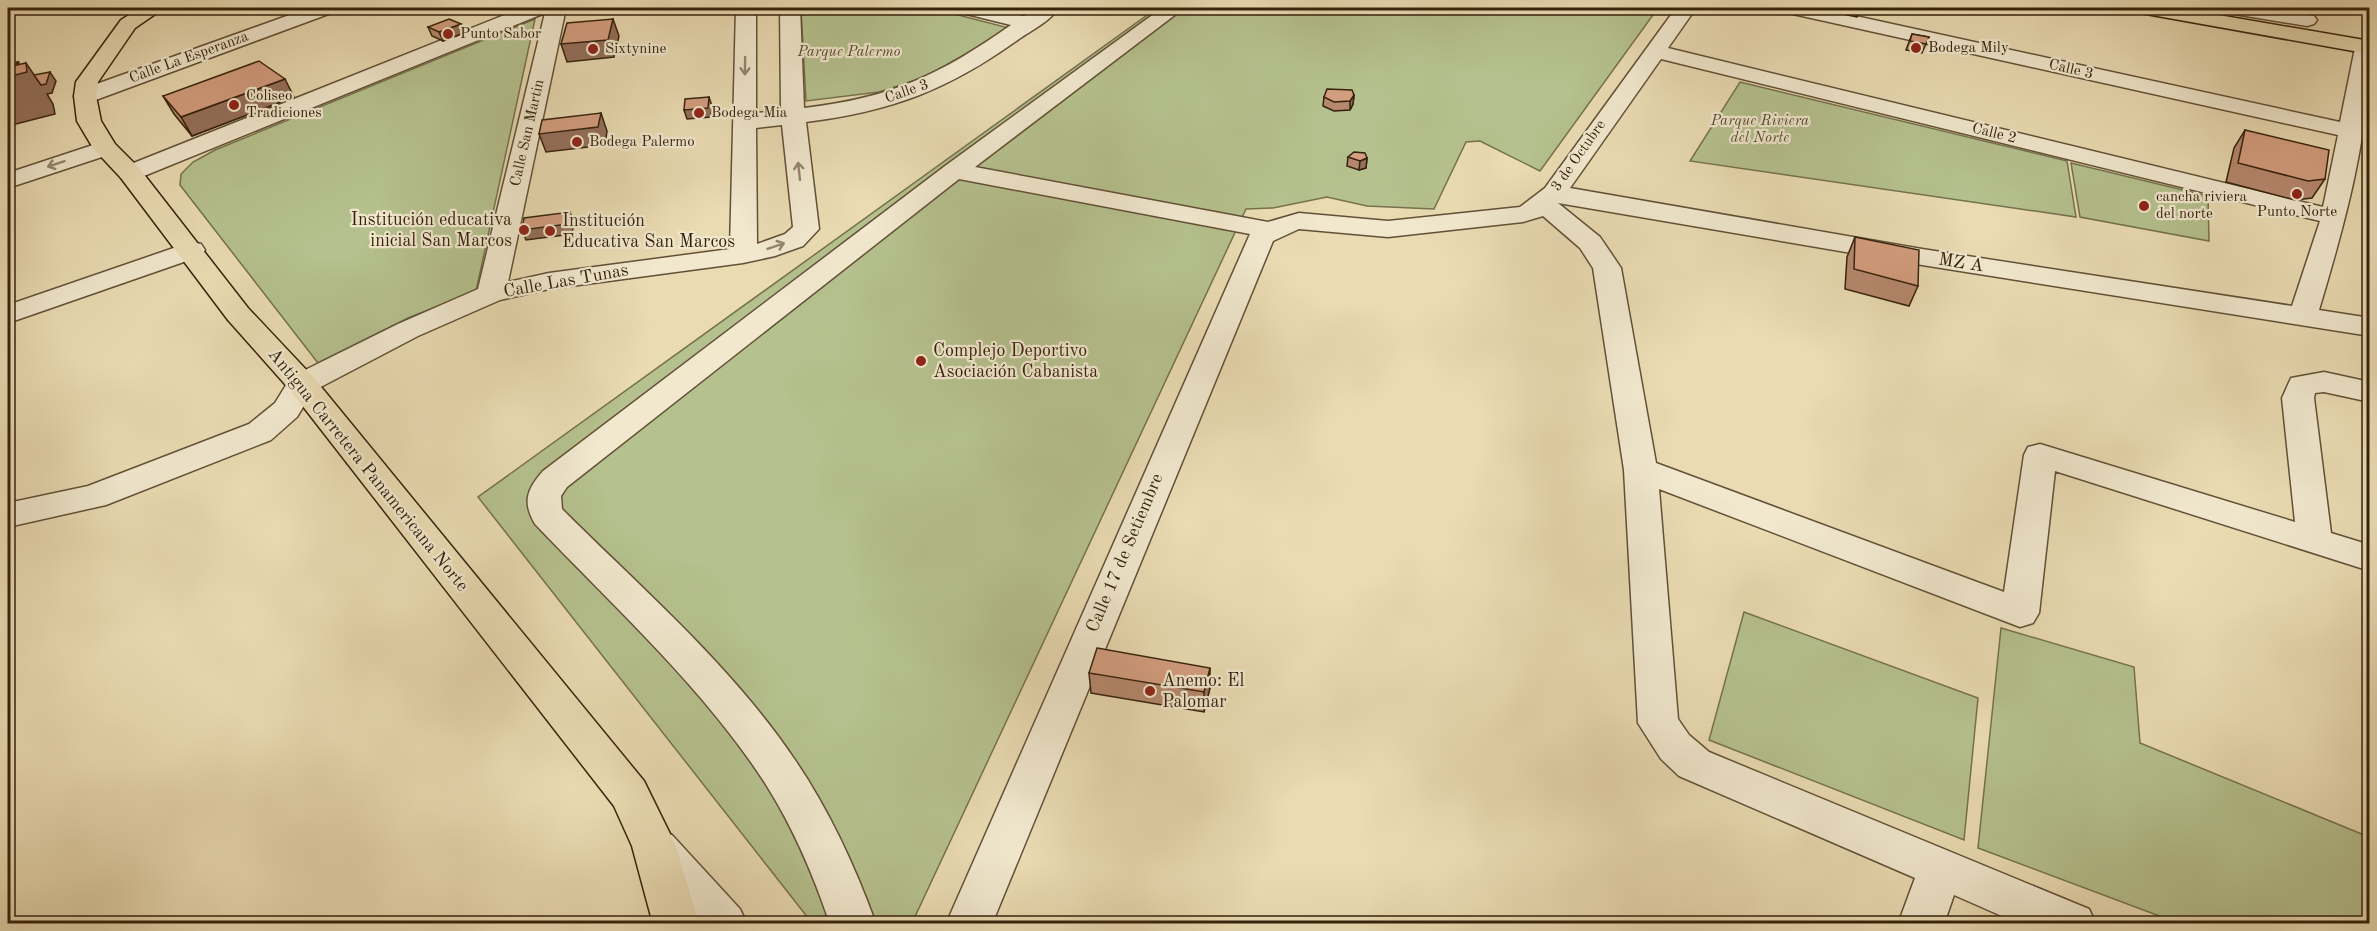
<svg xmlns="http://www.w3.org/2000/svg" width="2377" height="931" viewBox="0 0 2377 931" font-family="'Old Standard TT',serif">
  <rect width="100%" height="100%" fill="#eadbb3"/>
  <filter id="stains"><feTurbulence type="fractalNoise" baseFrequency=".00333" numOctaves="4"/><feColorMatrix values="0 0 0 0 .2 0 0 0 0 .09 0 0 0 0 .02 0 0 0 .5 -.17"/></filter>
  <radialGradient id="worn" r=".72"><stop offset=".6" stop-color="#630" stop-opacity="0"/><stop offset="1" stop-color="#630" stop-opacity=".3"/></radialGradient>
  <g fill="#b5c18e" stroke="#75724d" stroke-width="1.5">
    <polygon points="801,8 931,8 1009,28 938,73 879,92 806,101"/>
    <polygon points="1157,8 1658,8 1540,171 1480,141 1466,142 1434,209 1367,206 1327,197 1273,208 1246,209 912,923 812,923 478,497"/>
    <polygon points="535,19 476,291 408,318 318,363 180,185 181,174 193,162 215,150"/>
    <polygon points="1740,82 2067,161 2076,217 1690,161"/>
    <polygon points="2071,163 2208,196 2209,241 2080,217"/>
    <polygon points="1744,612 1978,698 1964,840 1709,740"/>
    <polygon points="2001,628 2134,667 2140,743 2369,837 2369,923 2178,923 1978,848"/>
  </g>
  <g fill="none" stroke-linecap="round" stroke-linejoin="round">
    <defs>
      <g id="minor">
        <polygon points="309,8 337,8 334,12 93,101 77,101 74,96 77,91"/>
        <path d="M522,8H566L508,282L549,273L730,249L736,8H756V113L781,111L780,8H800L804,108C891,98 940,75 1011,25L958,12L955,8H988L1024,16L1036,8H1059C1050,21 1032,30 1019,39C948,90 892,111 806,122L819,229L803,246L775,256L743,263L549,289L500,300L418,336L313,391L297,417L271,440L106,505L8,527V503L88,486L249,424L275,403L291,377L398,324L478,289L545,13L139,178L130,180L121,178L118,173L121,168ZM782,125L793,227L785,234L757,244L756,128Z"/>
        <path d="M1162,8H1184L975,167L1268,222L1299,213L1388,221L1520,207L1545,188L1676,8H1696L1668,48L2323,207L2338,135L1793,14L1786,12L1783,8H1819L2340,122L2355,48L2358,43L2370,42C2370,134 2345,223 2319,310L2370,318V336L1922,265L1558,203L1600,237L1621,268L1656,463L2004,592L2024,455L2028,447L2040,444L2295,522L2282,398L2291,378L2324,372L2370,382V402L2324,392L2315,393L2314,398L2331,533L2370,545V571L2055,471L2039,613L2033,623L2020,627L1659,489L1678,719L1689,735L1709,752L2089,909L2096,924H2020L1954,895L1944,924H1898L1915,878L1679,776L1661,759L1638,723L1624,470L1593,268L1580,248L1543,216L1523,222L1388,237L1299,229L1273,241L992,924H946L1250,234L959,179L567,487L561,496L562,509C642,589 731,665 795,760C829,810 855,866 876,924H830C813,874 793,827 765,783C702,686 614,607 535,524C522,502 527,489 543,471L945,166ZM1661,59L2320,221L2292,306L1922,249L1570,188Z"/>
        <polygon points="2187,8 2207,8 2203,21 2189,21 2186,17"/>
        <polygon points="2224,8 2268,8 2314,16 2317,20 2314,24 2307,26 2234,14 2227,12"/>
        <polygon points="105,141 114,143 117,148 114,153 8,188 8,173"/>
        <polygon points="191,242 201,244 205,250 201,256 8,323 8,305"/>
        <polygon points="657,829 672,835 740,909 747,924 694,924 642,863 635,849 642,835"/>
      </g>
      <g id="major">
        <polygon points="140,8 164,8 135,28 98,82 96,96 101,121 115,144 139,168 248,308 313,377 644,781 676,846 699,924 653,924 632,846 614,806 291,391 228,320 121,178 93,148 77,121 74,96 76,82 121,20"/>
        <polygon points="2136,8 2178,8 2370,41 2370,54 2146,14 2139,12"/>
      </g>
    </defs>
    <use href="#minor" stroke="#625036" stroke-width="3"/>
    <use href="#major" stroke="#35220c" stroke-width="3"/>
    <use href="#minor" fill="#f1e8ce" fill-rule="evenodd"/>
    <use href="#major" fill="#eadbb3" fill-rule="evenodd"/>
  </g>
  <g fill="#b6886e" stroke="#35220c" stroke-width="1.5">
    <polygon points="1812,8 1863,8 1857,17"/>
    <polygon points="428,27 464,33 443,41 432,36"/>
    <polygon points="1912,34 1929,37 1922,53 1906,50"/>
    <polygon points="1354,95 1353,104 1350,110 1334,111 1323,106 1324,97"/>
    <polygon points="163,96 294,97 192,136 174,114"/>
    <polygon points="2245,130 2325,179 2312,198 2295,200 2226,182 2234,148"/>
    <polygon points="1348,157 1367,158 1366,168 1359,170 1347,166"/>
    <polygon points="2370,231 2370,247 2363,245 2367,235"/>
    <polygon points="1855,237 1918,286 1909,306 1845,289 1847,257"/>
    <polygon points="1089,673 1210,688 1204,712 1091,693"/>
  </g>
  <g fill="#946f5a" stroke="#35220c" stroke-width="1.5">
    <polygon points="1860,8 1863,8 1857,17"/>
    <polygon points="613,19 619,36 614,57 567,62 561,44"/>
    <polygon points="461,24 464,33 443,41 439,32"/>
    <polygon points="18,62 24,71 26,63 41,85 50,72 56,81 52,93 47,94 53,104 55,114 8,126 8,72"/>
    <polygon points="285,79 294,97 192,136 181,117"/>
    <polygon points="1354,95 1353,104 1350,110 1350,101"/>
    <polygon points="709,97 712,106 711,117 687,119 684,110"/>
    <polygon points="601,113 607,131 605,145 546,152 539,134"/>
    <polygon points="1367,158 1366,168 1359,170 1360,161"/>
    <polygon points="570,212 574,222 572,234 526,240 522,230"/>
    <polygon points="1210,668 1210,688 1204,712 1204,692"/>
  </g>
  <g fill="#d49e80" stroke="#35220c" stroke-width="1.5">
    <polygon points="449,19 461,24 439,32 428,27"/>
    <polygon points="613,19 608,40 561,44 567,23"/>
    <polygon points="1912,34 1929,37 1926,44 1910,41"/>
    <polygon points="259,61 285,79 181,117 163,96"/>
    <polygon points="18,62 15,65 8,67 8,63"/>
    <polygon points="26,63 27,72 8,77 8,67"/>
    <polygon points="50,72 46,84 41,85 34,75"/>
    <polygon points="1327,89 1352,90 1354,95 1350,101 1334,102 1324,97"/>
    <polygon points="709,97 708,108 684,110 685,99"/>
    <polygon points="601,113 598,127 539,134 542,120"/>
    <polygon points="2245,130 2329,150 2325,179 2308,181 2238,163"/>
    <polygon points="1354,152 1365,153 1367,158 1360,161 1348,157"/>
    <polygon points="570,212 568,224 522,230 524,218"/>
    <polygon points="1855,237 1919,250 1918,286 1854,269"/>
    <polygon points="1097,648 1210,668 1204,692 1089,673"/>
  </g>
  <defs><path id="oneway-shaft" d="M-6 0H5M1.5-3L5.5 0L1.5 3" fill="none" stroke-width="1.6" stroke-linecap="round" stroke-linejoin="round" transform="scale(1.5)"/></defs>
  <g stroke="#93856d">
    <use href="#oneway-shaft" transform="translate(745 66) rotate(91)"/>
    <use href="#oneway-shaft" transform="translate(56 164) rotate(162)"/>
    <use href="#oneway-shaft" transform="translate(799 171) rotate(-96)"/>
    <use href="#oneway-shaft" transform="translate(776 246) rotate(-19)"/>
  </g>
  <g fill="#8f2418" stroke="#f1e8ce" stroke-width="2">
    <circle cx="448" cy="34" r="6"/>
    <circle cx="1916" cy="48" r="6"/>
    <circle cx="593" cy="49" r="6"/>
    <circle cx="234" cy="105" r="6"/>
    <circle cx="699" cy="113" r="6"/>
    <circle cx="577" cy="142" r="6"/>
    <circle cx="2297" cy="194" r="6"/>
    <circle cx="2144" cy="206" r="6"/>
    <circle cx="524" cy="230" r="6"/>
    <circle cx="550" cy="231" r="6"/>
    <circle cx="921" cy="361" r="6"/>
    <circle cx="1150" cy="691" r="6"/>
  </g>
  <g text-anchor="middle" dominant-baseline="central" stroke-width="4.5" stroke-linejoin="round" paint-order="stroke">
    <g font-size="15" fill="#35220c" stroke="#f1e8ce" text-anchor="start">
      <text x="460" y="34">Punto Sabor</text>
      <text x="1928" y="48">Bodega Mily</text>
      <text x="605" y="49">Sixtynine</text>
      <text x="246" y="96">Coliseo<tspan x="246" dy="17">Tradiciones</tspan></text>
      <text x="711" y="113">Bodega Mia</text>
      <text x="589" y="142">Bodega Palermo</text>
      <text x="2156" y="197">cancha riviera<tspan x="2156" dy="17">del norte</tspan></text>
      <text x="2297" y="212" text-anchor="middle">Punto Norte</text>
    </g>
    <g font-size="15" font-style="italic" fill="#554a2c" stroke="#f1e8ce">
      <text x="849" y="52">Parque Palermo</text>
      <text x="1760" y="121">Parque Riviera<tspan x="1760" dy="17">del Norte</tspan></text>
    </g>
    <g font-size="15" fill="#35220c" stroke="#f1e8ce">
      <text transform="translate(189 58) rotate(-20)">Calle La Esperanza</text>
      <text transform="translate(2071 70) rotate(13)">Calle 3</text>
      <text transform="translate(907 92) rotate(-19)">Calle 3</text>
      <text transform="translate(528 133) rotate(-77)">Calle San Martin</text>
      <text transform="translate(1994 134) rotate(14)">Calle 2</text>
      <text transform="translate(1579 156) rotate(-55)">3 de Octubre</text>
    </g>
    <g font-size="18" fill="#35220c" stroke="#f1e8ce" text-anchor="start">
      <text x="512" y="220" text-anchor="end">Institución educativa<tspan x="512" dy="21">inicial San Marcos</tspan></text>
      <text x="562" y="221">Institución<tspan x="562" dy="21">Educativa San Marcos</tspan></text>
      <text x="933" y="351">Complejo Deportivo<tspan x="933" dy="21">Asociación Cabanista</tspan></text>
      <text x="1162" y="681">Anemo: El<tspan x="1162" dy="21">Palomar</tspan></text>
    </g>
    <g font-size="18" fill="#35220c" stroke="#f1e8ce">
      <text transform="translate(1961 263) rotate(9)">MZ A</text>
      <text transform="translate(566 281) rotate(-10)">Calle Las Tunas</text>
      <text transform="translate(368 470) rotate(51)">Antigua Carretera Panamericana Norte</text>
      <text transform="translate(1125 553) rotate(-67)">Calle 17 de Setiembre</text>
    </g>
  </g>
  <rect width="2377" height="931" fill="none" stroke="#eadbb3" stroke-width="30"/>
  <rect x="9" y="9" width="2359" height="913" fill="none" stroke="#35220c" stroke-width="3"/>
  <rect x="15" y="15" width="2347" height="901" fill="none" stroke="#35220c" stroke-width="1.5"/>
  <rect width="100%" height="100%" filter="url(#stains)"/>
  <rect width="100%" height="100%" fill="url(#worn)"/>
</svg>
